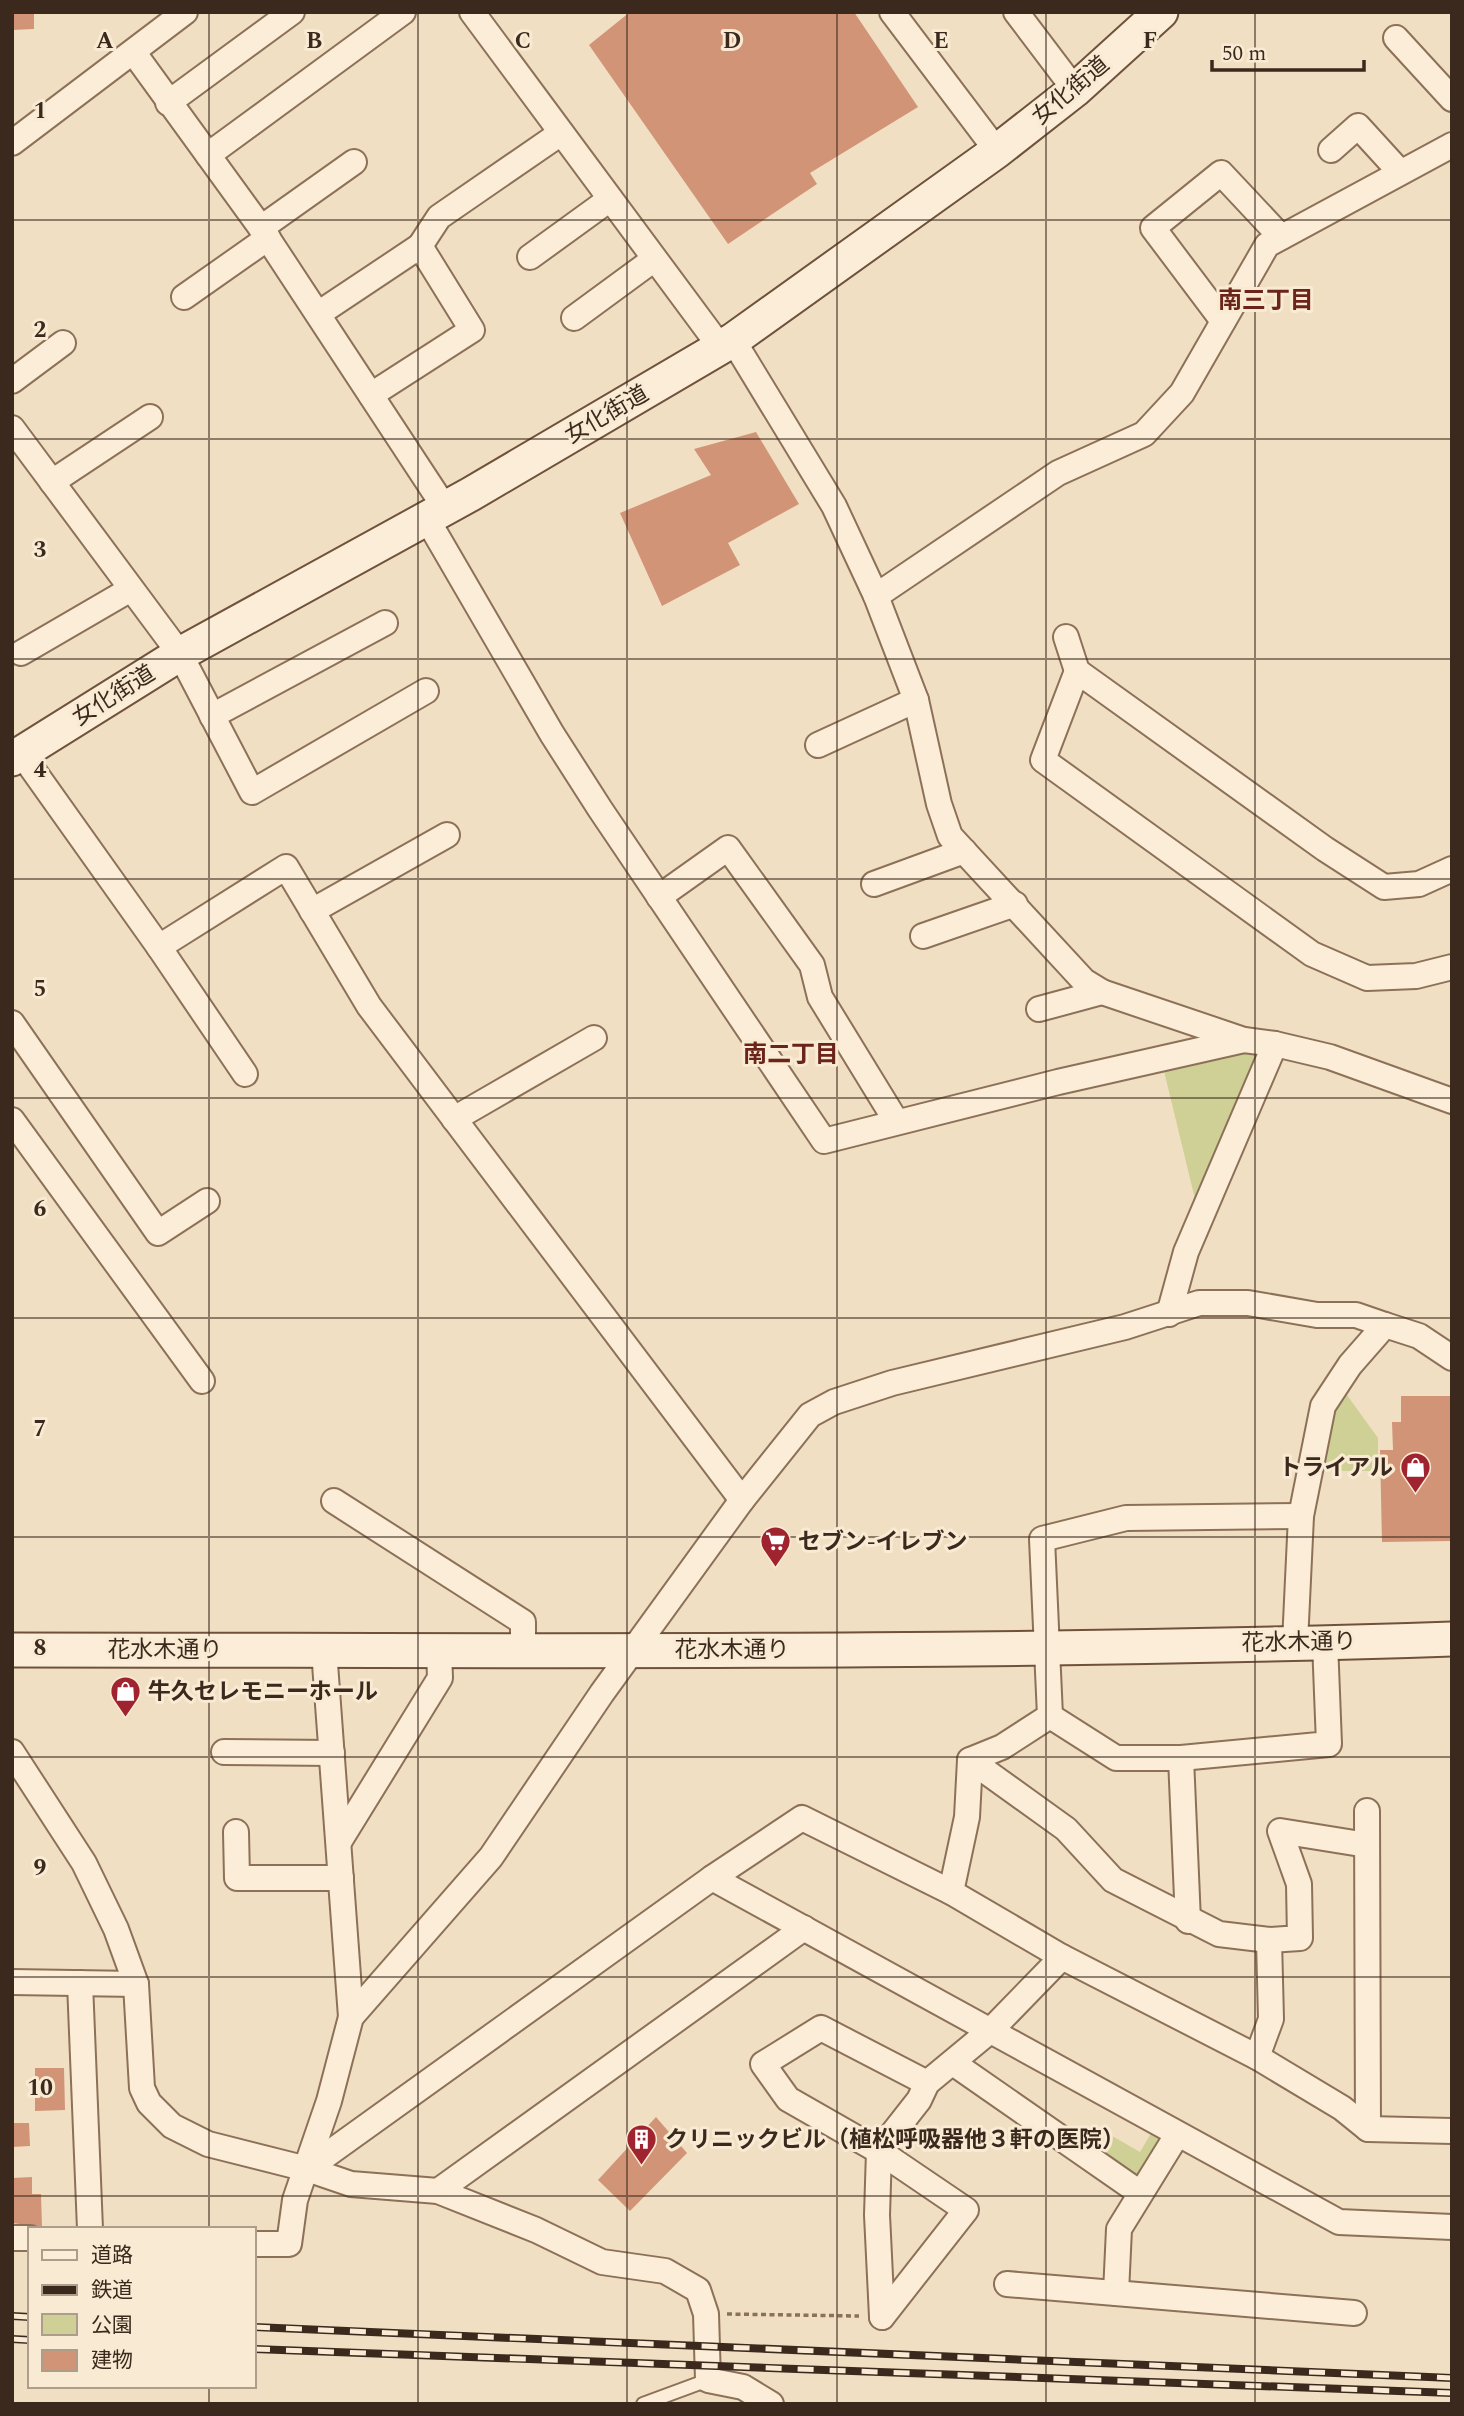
<svg xmlns="http://www.w3.org/2000/svg" width="1464" height="2416" viewBox="0 0 1464 2416" font-family="Spectral,'Noto Sans JP',serif">
  <rect width="100%" height="100%" fill="#f1dfc3"/>
  <g fill="#ced096">
    <polygon points="1251,1049 1260,1063 1195,1199 1164,1071"/>
    <polygon points="1339,1384 1378,1438 1378,1471 1312,1471"/>
    <polygon points="1153,2130 1159,2137 1139,2178 1093,2156 1107,2133 1140,2152"/>
  </g>
  <g fill="#d29477">
    <polygon points="12,12 34,12 34,29 12,30"/>
    <polygon points="630,12 854,12 918,107 810,173 817,184 728,244 589,45"/>
    <polygon points="756,432 799,504 728,543 740,565 662,606 620,513 711,475 694,449"/>
    <polygon points="1401,1396 1452,1396 1452,1541 1382,1542 1380,1450 1393,1450 1392,1422 1401,1422"/>
    <polygon points="35,2068 64,2068 65,2110 35,2111"/>
    <polygon points="656,2117 687,2153 630,2211 598,2180"/>
    <polygon points="12,2123 29,2123 30,2146 12,2147"/>
    <polygon points="32,2177 32,2194 41,2194 42,2227 12,2223 12,2178"/>
  </g>
  <g fill="none" stroke-linecap="round" stroke-linejoin="round">
    <defs>
      <polyline id="lane" points="643,2404 708,2380"/>
      <g id="street">
        <polyline points="472,12 721,348"/>
        <polyline points="892,12 997,151"/>
        <polyline points="1016,12 1075,90"/>
        <polyline points="1396,38 1452,99"/>
        <polyline points="134,53 261,228 445,508"/>
        <polyline points="168,103 292,12"/>
        <polyline points="12,143 185,12"/>
        <polyline points="1331,150 1358,126 1400,172"/>
        <polyline points="208,155 403,12"/>
        <polyline points="261,228 354,162"/>
        <polyline points="420,246 439,217 561,133"/>
        <polyline points="530,257 610,199"/>
        <polyline points="184,297 268,238"/>
        <polyline points="318,314 420,246 472,330 371,395"/>
        <polyline points="574,318 653,260"/>
        <polyline points="1223,321 1153,228 1221,173 1281,237"/>
        <polyline points="733,340 834,506 876,596 916,700 939,804 950,836 1084,981 1102,992 1244,1040 1275,1044 1330,1057 1452,1101"/>
        <polyline points="12,381 63,343"/>
        <polyline points="12,428 180,654 252,792 426,691"/>
        <polyline points="52,482 150,417"/>
        <polyline points="427,519 552,734 600,809 824,1141 1058,1082 1244,1040"/>
        <polyline points="876,596 1058,473 1144,434 1182,393 1267,245 1452,145"/>
        <polyline points="1066,637 1077,671"/>
        <polyline points="21,653 131,589"/>
        <polyline points="212,716 385,623"/>
        <polyline points="818,745 916,700"/>
        <polyline points="21,753 159,947 245,1074"/>
        <polyline points="1452,869 1419,884 1384,887 1325,849 1077,671 1043,760 1312,954 1367,978 1416,976 1452,967"/>
        <polyline points="874,884 964,851"/>
        <polyline points="659,897 728,848 812,965 820,997 896,1121"/>
        <polyline points="312,911 447,835"/>
        <polyline points="923,936 1015,904"/>
        <polyline points="159,947 286,867 369,1006 742,1500"/>
        <polyline points="1039,1009 1102,992"/>
        <polyline points="12,1023 158,1233 207,1201"/>
        <polyline points="454,1119 594,1038"/>
        <polyline points="12,1120 202,1381"/>
        <polyline points="1169,1314 1186,1252 1275,1044"/>
        <polyline points="1385,1325 1419,1336 1452,1358"/>
        <polyline points="334,1501 523,1622 523,1651"/>
        <polyline points="324,1650 351,2017"/>
        <polyline points="1050,1716 1042,1539 1126,1518 1301,1516"/>
        <polyline points="1050,1716 1116,1758 1181,1758 1329,1744 1325,1642"/>
        <polyline points="12,1752 84,1863 116,1929 136,1984 142,2088 149,2103 172,2126 208,2144 307,2169 351,2184 438,2191 536,2230 602,2262 665,2271 698,2290 706,2314 708,2380 743,2387 771,2404"/>
        <polyline points="224,1752 332,1753"/>
        <polyline points="1181,1758 1188,1921"/>
        <polyline points="970,1760 1066,1829 1113,1880 1219,1934 1269,1940 1300,1938 1299,1884 1280,1831 1367,1845"/>
        <polyline points="1367,1811 1368,2129"/>
        <polyline points="236,1832 237,1878 341,1878"/>
        <polyline points="339,1842 440,1678 439,1650"/>
        <polyline points="712,1878 1339,2222 1452,2227"/>
        <polyline points="951,1892 967,1817 970,1760 1002,1747 1050,1716"/>
        <polyline points="12,1982 136,1984"/>
        <polyline points="80,1983 90,2229"/>
        <polyline points="1257,2057 1271,2019 1269,1940"/>
        <polyline points="953,2063 1140,2193"/>
        <polyline points="307,2169 712,1878 802,1818 951,1892 1062,1957 1257,2057 1342,2108 1368,2129 1452,2131"/>
        <polyline points="438,2191 804,1928"/>
        <polyline points="12,2238 30,2238"/>
        <polyline points="254,2244 289,2244 295,2200 329,2101 351,2017 491,1857 602,1693 742,1500 810,1415 834,1402 892,1383 1125,1327 1199,1303 1248,1303 1317,1315 1356,1315 1385,1325 1350,1365 1323,1406 1301,1516 1295,1643"/>
        <polyline points="1007,2284 1354,2313"/>
        <polyline points="1116,2293 1119,2229 1177,2135"/>
        <polyline points="882,2317 966,2210 879,2151 788,2099 763,2064 821,2028 927,2083"/>
        <polyline points="882,2317 877,2215 879,2151 919,2100 927,2083 991,2030 1062,1957"/>
      </g>
      <g id="secondary">
        <polyline points="12,759 180,654 471,494 733,340 997,151 1075,90 1161,12"/>
        <path d="M12,1650C492,1650 972,1655 1452,1639"/>
      </g>
    </defs>
    <use href="#lane" stroke="#8d7058" stroke-width="16"/>
    <use href="#street" stroke="#8d7058" stroke-width="28"/>
    <use href="#secondary" stroke="#6f513c" stroke-width="37"/>
    <polyline stroke="#8d7058" stroke-width="3.5" stroke-dasharray="5 3.5" stroke-linecap="butt" points="727,2314 859,2316"/>
    <use href="#lane" stroke="#fbedd7" stroke-width="12"/>
    <use href="#street" stroke="#fbedd7" stroke-width="24"/>
    <use href="#secondary" stroke="#fbedd7" stroke-width="33"/>
    <defs>
      <g id="rail">
        <polyline points="12,2316 30,2317"/>
        <polyline points="254,2327 1452,2378"/>
        <polyline points="12,2339 30,2340"/>
        <polyline points="254,2349 1452,2393"/>
      </g>
    </defs>
    <use href="#rail" stroke="#3c291d" stroke-width="8"/>
    <use href="#rail" stroke="#f8ead3" stroke-width="5" stroke-dasharray="16" stroke-linecap="butt"/>
  </g>
  <path fill="none" stroke="#3c291d" stroke-width="2" stroke-opacity="0.55" d="M209,12V2229M418,12V2404M627,12V2404M837,12V2404M1046,12V2404M1255,12V2404M12,220H1452M12,439H1452M12,659H1452M12,879H1452M12,1098H1452M12,1318H1452M12,1537H1452M12,1757H1452M12,1977H1452M12,2196H1452M209,2386V2404"/>
  <defs>
    <symbol id="shop-pin" viewBox="-11 -11 22 30"><path d="M0 17L-7.5 6A9.5 9.5 0 1 1 7.5 6Z" fill="#a02430" stroke="#f8ead3"/><path d="M-5-2.5h2.3a2.7 3.5 0 0 1 5.4 0H5L5.5 6h-11ZM-1.5-2.5h3a1.5 2.3 0 0 0-3 0Z" fill="#fff"/></symbol>
    <symbol id="supermarket-pin" viewBox="-11 -11 22 30"><path d="M0 17L-7.5 6A9.5 9.5 0 1 1 7.5 6Z" fill="#a02430" stroke="#f8ead3"/><path d="M-6-5.5h2.5l.6 2H6L4.5 2H-2.5L-4.4-4H-6ZM-1.5 3.2a1.3 1.3 0 1 0 .1 0ZM3 3.2a1.3 1.3 0 1 0 .1 0Z" fill="#fff"/></symbol>
    <symbol id="building-pin" viewBox="-11 -11 22 30"><path d="M0 17L-7.5 6A9.5 9.5 0 1 1 7.5 6Z" fill="#a02430" stroke="#f8ead3"/><path d="M-4-6H4V6H1V3H-1V6H-4ZM-2.5-4.3h1.7v1.8h-1.7ZM.8-4.3h1.7v1.8H.8ZM-2.5-1h1.7V.8h-1.7ZM.8-1h1.7V.8H.8Z" fill="#fff"/></symbol>
  </defs>
  <g fill-rule="evenodd">
    <use href="#shop-pin" x="1398" y="1450" width="35" height="47"/>
    <use href="#supermarket-pin" x="758" y="1524" width="35" height="47"/>
    <use href="#shop-pin" x="108" y="1674" width="35" height="47"/>
    <use href="#building-pin" x="624" y="2122" width="35" height="47"/>
  </g>
  <g text-anchor="middle" dominant-baseline="central" stroke-width="6" stroke-linejoin="round" paint-order="stroke">
    <g font-size="23" fill="#3c291d" stroke="#f8ead3">
      <text transform="translate(1071 91) rotate(-40)">女化街道</text>
      <text transform="translate(607 415) rotate(-30)">女化街道</text>
      <text transform="translate(114 696) rotate(-32)">女化街道</text>
      <text transform="translate(1299 1643) rotate(-1)">花水木通り</text>
      <text x="165" y="1650">花水木通り</text>
      <text x="732" y="1650">花水木通り</text>
    </g>
    <g font-size="23" font-weight="bold" fill="#3c291d" stroke="#f8ead3" text-anchor="start">
      <text x="1393" y="1468" text-anchor="end">トライアル</text>
      <text x="798" y="1542">セブン-イレブン</text>
      <text x="148" y="1692">牛久セレモニーホール</text>
      <text x="665" y="2140">クリニックビル（植松呼吸器他３軒の医院）</text>
    </g>
    <g font-size="24" font-weight="bold" fill="#6b241a" stroke="#f8ead3">
      <text x="1266" y="301">南三丁目</text>
      <text x="791" y="1055">南二丁目</text>
    </g>
  </g>
  <g font-size="23" text-anchor="middle" font-weight="bold" fill="#3c291d" stroke="#f8ead3" stroke-width="6" stroke-linejoin="round" paint-order="stroke">
    <text x="105" y="48">A</text>
    <text x="314" y="48">B</text>
    <text x="523" y="48">C</text>
    <text x="732" y="48">D</text>
    <text x="941" y="48">E</text>
    <text x="1150" y="48">F</text>
    <text x="40" y="118">1</text>
    <text x="40" y="337">2</text>
    <text x="40" y="557">3</text>
    <text x="40" y="777">4</text>
    <text x="40" y="996">5</text>
    <text x="40" y="1216">6</text>
    <text x="40" y="1436">7</text>
    <text x="40" y="1655">8</text>
    <text x="40" y="1875">9</text>
    <text x="40" y="2095">10</text>
  </g>
  <rect width="1464" height="2416" fill="none" stroke="#3c291d" stroke-width="28"/>
  <rect x="28" y="2227" width="228" height="161" fill="#f8ead3" stroke="#ad9d8a" stroke-width="2"/>
  <rect x="42" y="2250" width="35" height="10" fill="#fbedd7" stroke="#ad9d8a" stroke-width="2"/>
  <text x="91" y="2262" font-size="21" fill="#3c291d">道路</text>
  <rect x="42" y="2285" width="35" height="10" fill="#3c291d" stroke="#ad9d8a" stroke-width="2"/>
  <text x="91" y="2297" font-size="21" fill="#3c291d">鉄道</text>
  <rect x="42" y="2314" width="35" height="21" fill="#ced096" stroke="#ad9d8a" stroke-width="2"/>
  <text x="91" y="2332" font-size="21" fill="#3c291d">公園</text>
  <rect x="42" y="2350" width="35" height="21" fill="#d29477" stroke="#ad9d8a" stroke-width="2"/>
  <text x="91" y="2367" font-size="21" fill="#3c291d">建物</text>
  <path d="M1212 60v10h152v-10" fill="none" stroke="#3c291d" stroke-width="3.5"/>
  <text x="1222" y="60" font-size="21" fill="#3c291d" stroke="#f8ead3" stroke-width="5" paint-order="stroke">50 m</text>
</svg>
